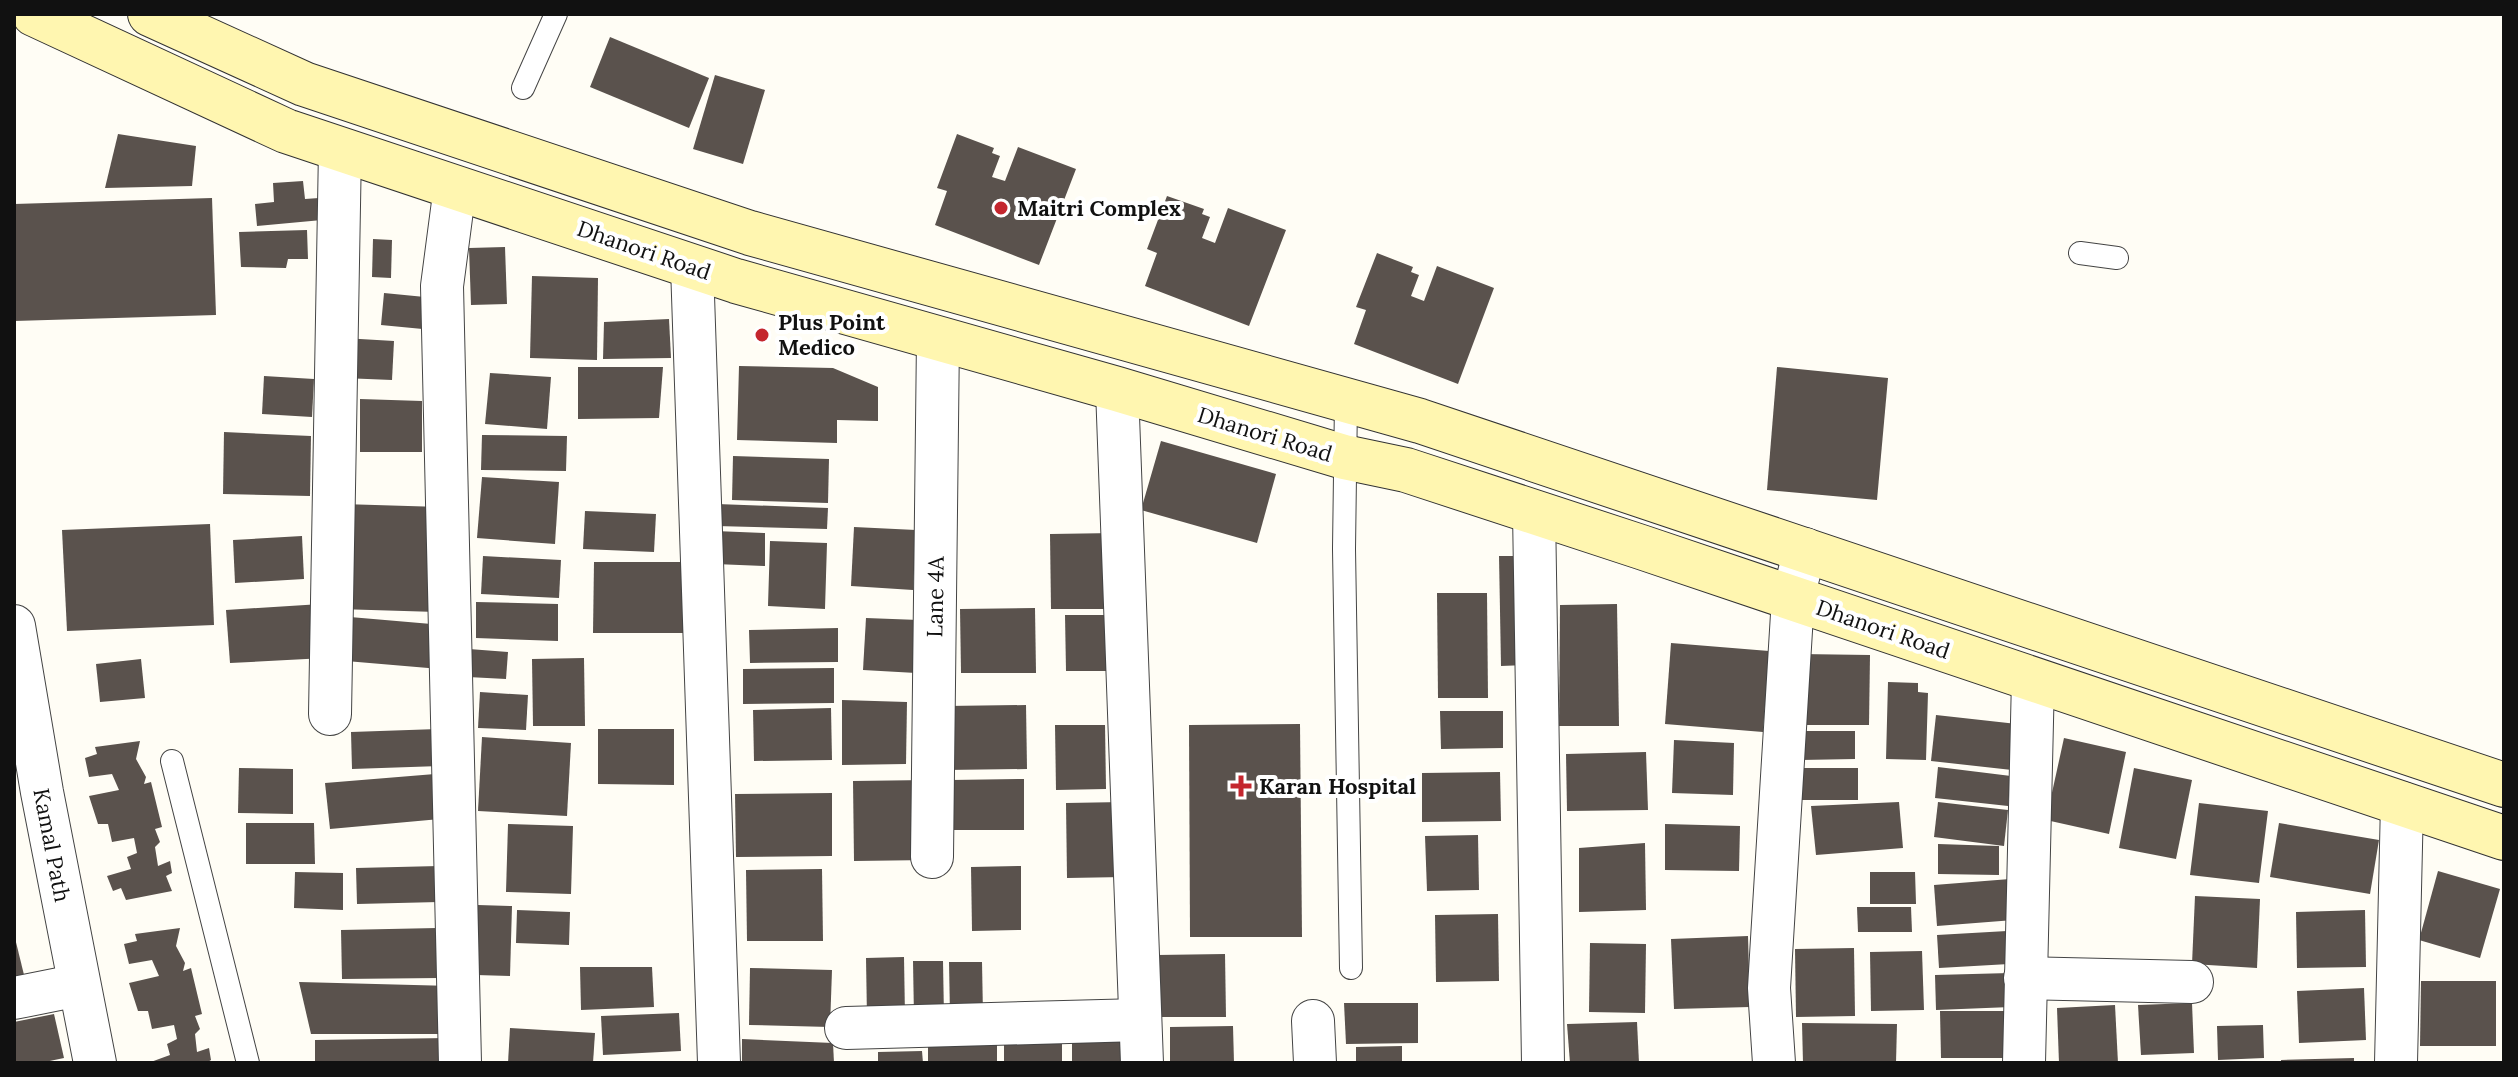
<svg xmlns="http://www.w3.org/2000/svg" width="2518" height="1077" viewBox="0 0 2518 1077" font-family="Lora,serif">
  <rect width="100%" height="100%" fill="#fffdf5"/>
  <g fill="#5a524d">
    <polygon points="610,37 709,78 689,128 590,87"/>
    <polygon points="715,75 765,90 743,164 693,149"/>
    <polygon points="118,134 196,146 192,186 105,188"/>
    <polygon points="957,134 994,148 992,153 1000,156 992,177 1005,181 1018,147 1076,169 1039,265 935,225 947,191 937,188"/>
    <polygon points="303,181 305,199 319,198 322,220 257,226 255,204 274,202 273,183"/>
    <polygon points="1167,196 1204,209 1202,214 1210,217 1202,238 1215,243 1228,208 1286,230 1249,326 1145,286 1157,253 1147,249"/>
    <polygon points="212,198 216,315 14,321 14,204"/>
    <polygon points="307,230 308,259 288,259 286,268 241,267 239,232"/>
    <polygon points="373,239 392,240 391,278 372,277"/>
    <polygon points="505,247 507,304 471,305 469,248"/>
    <polygon points="1377,253 1413,267 1411,272 1419,275 1411,296 1424,301 1437,266 1494,288 1458,384 1354,344 1366,310 1356,307"/>
    <polygon points="532,276 598,278 597,360 530,358"/>
    <polygon points="384,293 435,298 433,330 381,325"/>
    <polygon points="669,319 671,358 603,359 604,322"/>
    <polygon points="343,338 394,341 392,380 343,378"/>
    <polygon points="739,366 833,368 878,387 878,421 837,420 837,443 737,440"/>
    <polygon points="578,367 663,367 659,418 578,419"/>
    <polygon points="1777,367 1888,378 1877,500 1767,490"/>
    <polygon points="490,373 551,377 547,429 485,424"/>
    <polygon points="264,376 314,379 312,417 262,414"/>
    <polygon points="360,399 422,401 422,452 360,452"/>
    <polygon points="224,432 311,436 310,496 223,494"/>
    <polygon points="482,435 567,436 566,471 481,470"/>
    <polygon points="1161,441 1276,474 1257,543 1141,510"/>
    <polygon points="733,456 829,459 828,503 732,500"/>
    <polygon points="482,477 559,482 555,544 477,538"/>
    <polygon points="342,504 441,507 437,612 338,609"/>
    <polygon points="717,504 828,508 827,529 716,526"/>
    <polygon points="585,511 656,514 654,552 583,549"/>
    <polygon points="210,524 214,625 67,631 62,530"/>
    <polygon points="854,527 916,530 913,590 851,586"/>
    <polygon points="715,531 765,533 765,566 715,564"/>
    <polygon points="1115,533 1116,609 1051,609 1050,534"/>
    <polygon points="302,536 304,579 235,583 233,540"/>
    <polygon points="770,541 827,543 825,609 768,606"/>
    <polygon points="483,556 561,560 559,598 481,594"/>
    <polygon points="1499,556 1525,556 1527,665 1501,666"/>
    <polygon points="594,562 685,562 686,633 593,633"/>
    <polygon points="1437,593 1487,593 1488,698 1438,698"/>
    <polygon points="476,602 558,604 558,641 476,638"/>
    <polygon points="321,604 325,658 230,663 226,610"/>
    <polygon points="1617,604 1619,726 1559,726 1560,605"/>
    <polygon points="1035,608 1036,673 961,673 960,609"/>
    <polygon points="1065,615 1113,615 1114,671 1066,671"/>
    <polygon points="350,617 443,625 440,669 346,661"/>
    <polygon points="866,618 919,620 916,673 863,670"/>
    <polygon points="838,628 838,662 750,663 749,630"/>
    <polygon points="1671,643 1769,651 1763,732 1665,724"/>
    <polygon points="469,649 508,652 506,679 468,677"/>
    <polygon points="1800,654 1870,655 1869,725 1801,725"/>
    <polygon points="584,658 585,726 533,726 532,659"/>
    <polygon points="141,659 145,698 100,702 96,664"/>
    <polygon points="834,668 834,703 743,704 743,669"/>
    <polygon points="1888,682 1918,683 1918,692 1928,693 1926,760 1886,759"/>
    <polygon points="480,692 528,695 526,730 478,728"/>
    <polygon points="842,700 907,702 906,764 842,765"/>
    <polygon points="1026,705 1027,769 946,770 946,706"/>
    <polygon points="831,708 832,760 754,761 753,710"/>
    <polygon points="1440,711 1503,711 1503,748 1441,749"/>
    <polygon points="1936,715 2017,724 2012,770 1931,761"/>
    <polygon points="1300,724 1302,937 1190,937 1189,725"/>
    <polygon points="1055,725 1105,725 1106,789 1056,790"/>
    <polygon points="438,729 440,766 352,769 351,732"/>
    <polygon points="598,729 674,729 674,785 598,784"/>
    <polygon points="1801,731 1855,731 1855,759 1801,760"/>
    <polygon points="482,737 571,743 567,816 478,811"/>
    <polygon points="2064,738 2126,752 2109,834 2046,820"/>
    <polygon points="1674,740 1734,743 1733,795 1672,793"/>
    <polygon points="140,741 136,759 146,777 144,784 151,782 162,827 155,829 160,842 155,847 158,866 170,861 172,873 166,876 172,891 126,900 121,888 113,891 107,876 131,869 127,857 137,853 134,838 112,842 108,824 98,824 89,796 119,790 112,774 89,777 85,758 97,754 95,747"/>
    <polygon points="1646,752 1648,810 1567,811 1566,754"/>
    <polygon points="1938,767 2011,776 2008,806 1935,798"/>
    <polygon points="239,768 293,769 293,814 238,813"/>
    <rect x="1800" y="768" width="58" height="32"/>
    <polygon points="2134,768 2192,780 2176,859 2119,848"/>
    <polygon points="1500,772 1501,821 1422,822 1422,773"/>
    <polygon points="435,774 440,819 330,829 325,783"/>
    <polygon points="1024,779 1024,830 952,830 951,780"/>
    <polygon points="928,780 929,860 854,861 853,781"/>
    <polygon points="832,793 832,856 736,857 735,794"/>
    <polygon points="1123,802 1124,877 1067,878 1066,803"/>
    <polygon points="1899,802 1903,848 1816,855 1811,806"/>
    <polygon points="1938,802 2008,810 2004,846 1934,837"/>
    <polygon points="2199,803 2268,811 2259,883 2190,875"/>
    <polygon points="246,823 314,823 315,864 246,864"/>
    <polygon points="2279,823 2379,840 2370,894 2270,877"/>
    <polygon points="508,824 573,826 571,894 506,892"/>
    <polygon points="1665,824 1740,826 1739,871 1665,870"/>
    <polygon points="1478,835 1479,890 1427,891 1425,836"/>
    <polygon points="1645,843 1646,910 1579,912 1579,848"/>
    <polygon points="1938,844 1999,846 1999,875 1938,874"/>
    <polygon points="439,866 439,902 357,904 356,868"/>
    <polygon points="1021,866 1021,930 972,931 971,867"/>
    <polygon points="822,869 823,941 747,941 746,870"/>
    <polygon points="2438,871 2500,889 2480,958 2419,940"/>
    <polygon points="295,872 343,873 343,910 294,908"/>
    <polygon points="1870,872 1915,872 1916,904 1870,904"/>
    <polygon points="2010,879 2014,920 1937,926 1934,885"/>
    <polygon points="2195,896 2260,899 2257,968 2192,964"/>
    <polygon points="478,905 512,906 510,976 476,975"/>
    <polygon points="1857,907 1911,907 1912,932 1858,932"/>
    <polygon points="517,910 570,912 569,945 516,943"/>
    <polygon points="2365,910 2366,967 2297,968 2296,912"/>
    <polygon points="1498,914 1499,981 1436,982 1435,915"/>
    <polygon points="180,928 176,946 185,963 183,971 191,968 202,1014 195,1016 200,1029 195,1034 197,1052 209,1048 211,1060 206,1063 148,1063 170,1055 167,1044 177,1039 174,1025 152,1029 148,1011 138,1011 129,983 159,976 152,960 129,964 124,944 137,941 135,934"/>
    <polygon points="437,928 439,978 342,979 341,930"/>
    <polygon points="2007,931 2009,964 1939,968 1937,935"/>
    <polygon points="14,934 26,983 14,986"/>
    <polygon points="1748,936 1750,1007 1674,1009 1671,939"/>
    <polygon points="1590,943 1646,944 1645,1013 1589,1012"/>
    <polygon points="1854,948 1855,1016 1796,1017 1795,949"/>
    <polygon points="1922,951 1924,1010 1871,1011 1870,952"/>
    <polygon points="1225,954 1226,1017 1159,1017 1157,955"/>
    <polygon points="904,957 905,1017 867,1018 866,958"/>
    <polygon points="913,961 943,961 944,1018 914,1018"/>
    <polygon points="949,962 982,962 983,1015 950,1015"/>
    <polygon points="580,967 652,967 654,1007 581,1010"/>
    <polygon points="750,968 832,970 830,1027 749,1025"/>
    <polygon points="2010,973 2011,1007 1936,1010 1935,975"/>
    <polygon points="2421,981 2496,981 2496,1046 2420,1046"/>
    <polygon points="299,982 452,986 451,1034 311,1034"/>
    <polygon points="2364,988 2366,1040 2299,1043 2297,991"/>
    <polygon points="1344,1003 1418,1003 1418,1043 1346,1044"/>
    <polygon points="2192,1003 2194,1053 2141,1055 2138,1005"/>
    <polygon points="2115,1005 2118,1063 2059,1063 2057,1008"/>
    <polygon points="1940,1011 2013,1011 2014,1058 1941,1058"/>
    <polygon points="679,1013 681,1051 603,1055 601,1016"/>
    <polygon points="54,1014 64,1058 40,1063 14,1063 14,1022"/>
    <polygon points="1637,1022 1639,1063 1570,1063 1567,1024"/>
    <polygon points="1802,1023 1897,1024 1896,1063 1803,1063"/>
    <polygon points="2263,1025 2264,1058 2218,1060 2217,1026"/>
    <polygon points="1233,1026 1234,1063 1170,1063 1170,1027"/>
    <polygon points="510,1028 595,1033 593,1063 508,1063"/>
    <polygon points="447,1038 448,1063 315,1063 315,1040"/>
    <polygon points="742,1039 833,1043 834,1063 742,1063"/>
    <polygon points="1072,1040 1132,1040 1133,1063 1072,1063"/>
    <polygon points="997,1043 997,1063 928,1063 928,1044"/>
    <rect x="1004" y="1043" width="58" height="20"/>
    <polygon points="1402,1046 1402,1063 1356,1063 1356,1047"/>
    <polygon points="922,1051 923,1063 878,1063 878,1052"/>
    <polygon points="2354,1058 2354,1063 2281,1063 2281,1060"/>
  </g>
  <g fill="none" stroke-linecap="round" stroke-linejoin="round">
    <defs>
      <g id="service">
        <polyline points="523,88 556,14"/>
        <polyline points="2080,253 2117,258"/>
        <polyline points="1346,401 1344,549 1351,968"/>
        <polyline points="172,761 248,1063"/>
      </g>
      <g id="minor">
        <polyline points="455,187 442,286 460,1063"/>
        <polyline points="692,266 719,1063"/>
        <polyline points="1117,389 1142,1063"/>
        <polyline points="1534,512 1543,1063"/>
        <polyline points="14,626 42,792 95,1063"/>
        <polyline points="330,714 340,149"/>
        <polyline points="932,857 938,338"/>
        <polyline points="2025,978 2192,982"/>
        <polyline points="14,998 79,985"/>
        <polyline points="1313,1021 1315,1063"/>
        <polyline points="846,1028 1140,1020"/>
        <polyline points="1774,1063 1769,988 1793,598 1805,549"/>
        <polyline points="2024,1063 2033,679"/>
        <polyline points="2396,1063 2402,803"/>
      </g>
      <g id="secondary">
        <polyline points="34,14 286,131 736,281 1117,389 1344,457 1406,470 1641,547 2504,838"/>
        <polyline points="150,14 304,84 750,233 1420,421 2504,785"/>
      </g>
    </defs>
    <use href="#service" stroke="#444" stroke-width="24"/>
    <use href="#minor" stroke="#444" stroke-width="44"/>
    <use href="#secondary" stroke="#333" stroke-width="46"/>
    <use href="#service" stroke="#fff" stroke-width="22"/>
    <use href="#minor" stroke="#fff" stroke-width="42"/>
    <use href="#secondary" stroke="#fff6b0" stroke-width="44"/>
  </g>
  <g fill="#c4262e" stroke="#fff" stroke-width="3">
    <circle cx="1001" cy="208" r="8"/>
    <circle cx="762" cy="335" r="8"/>
    <path d="M1237 774h8v8h8v8h-8v8h-8v-8h-8v-8h8z"/>
  </g>
  <g text-anchor="middle" dominant-baseline="central" stroke-width="8" stroke-linejoin="round" paint-order="stroke">
    <g font-size="22" font-weight="bold" fill="#111" stroke="#fff" text-anchor="start">
      <text x="1017" y="208">Maitri Complex</text>
      <text x="778" y="322">Plus Point<tspan x="778" dy="25">Medico</tspan></text>
      <text x="1259" y="786">Karan Hospital</text>
    </g>
    <g font-size="22" fill="#111" stroke="#fff">
      <text transform="translate(644 250) rotate(19)">Dhanori Road</text>
      <text transform="translate(1265 434) rotate(17)">Dhanori Road</text>
      <text transform="translate(935 597) rotate(-89)">Lane 4A</text>
      <text transform="translate(1883 629) rotate(19)">Dhanori Road</text>
      <text transform="translate(52 845) rotate(79)">Kamal Path</text>
    </g>
  </g>
  <rect width="2518" height="1077" fill="none" stroke="#111111" stroke-width="32"/>
</svg>
